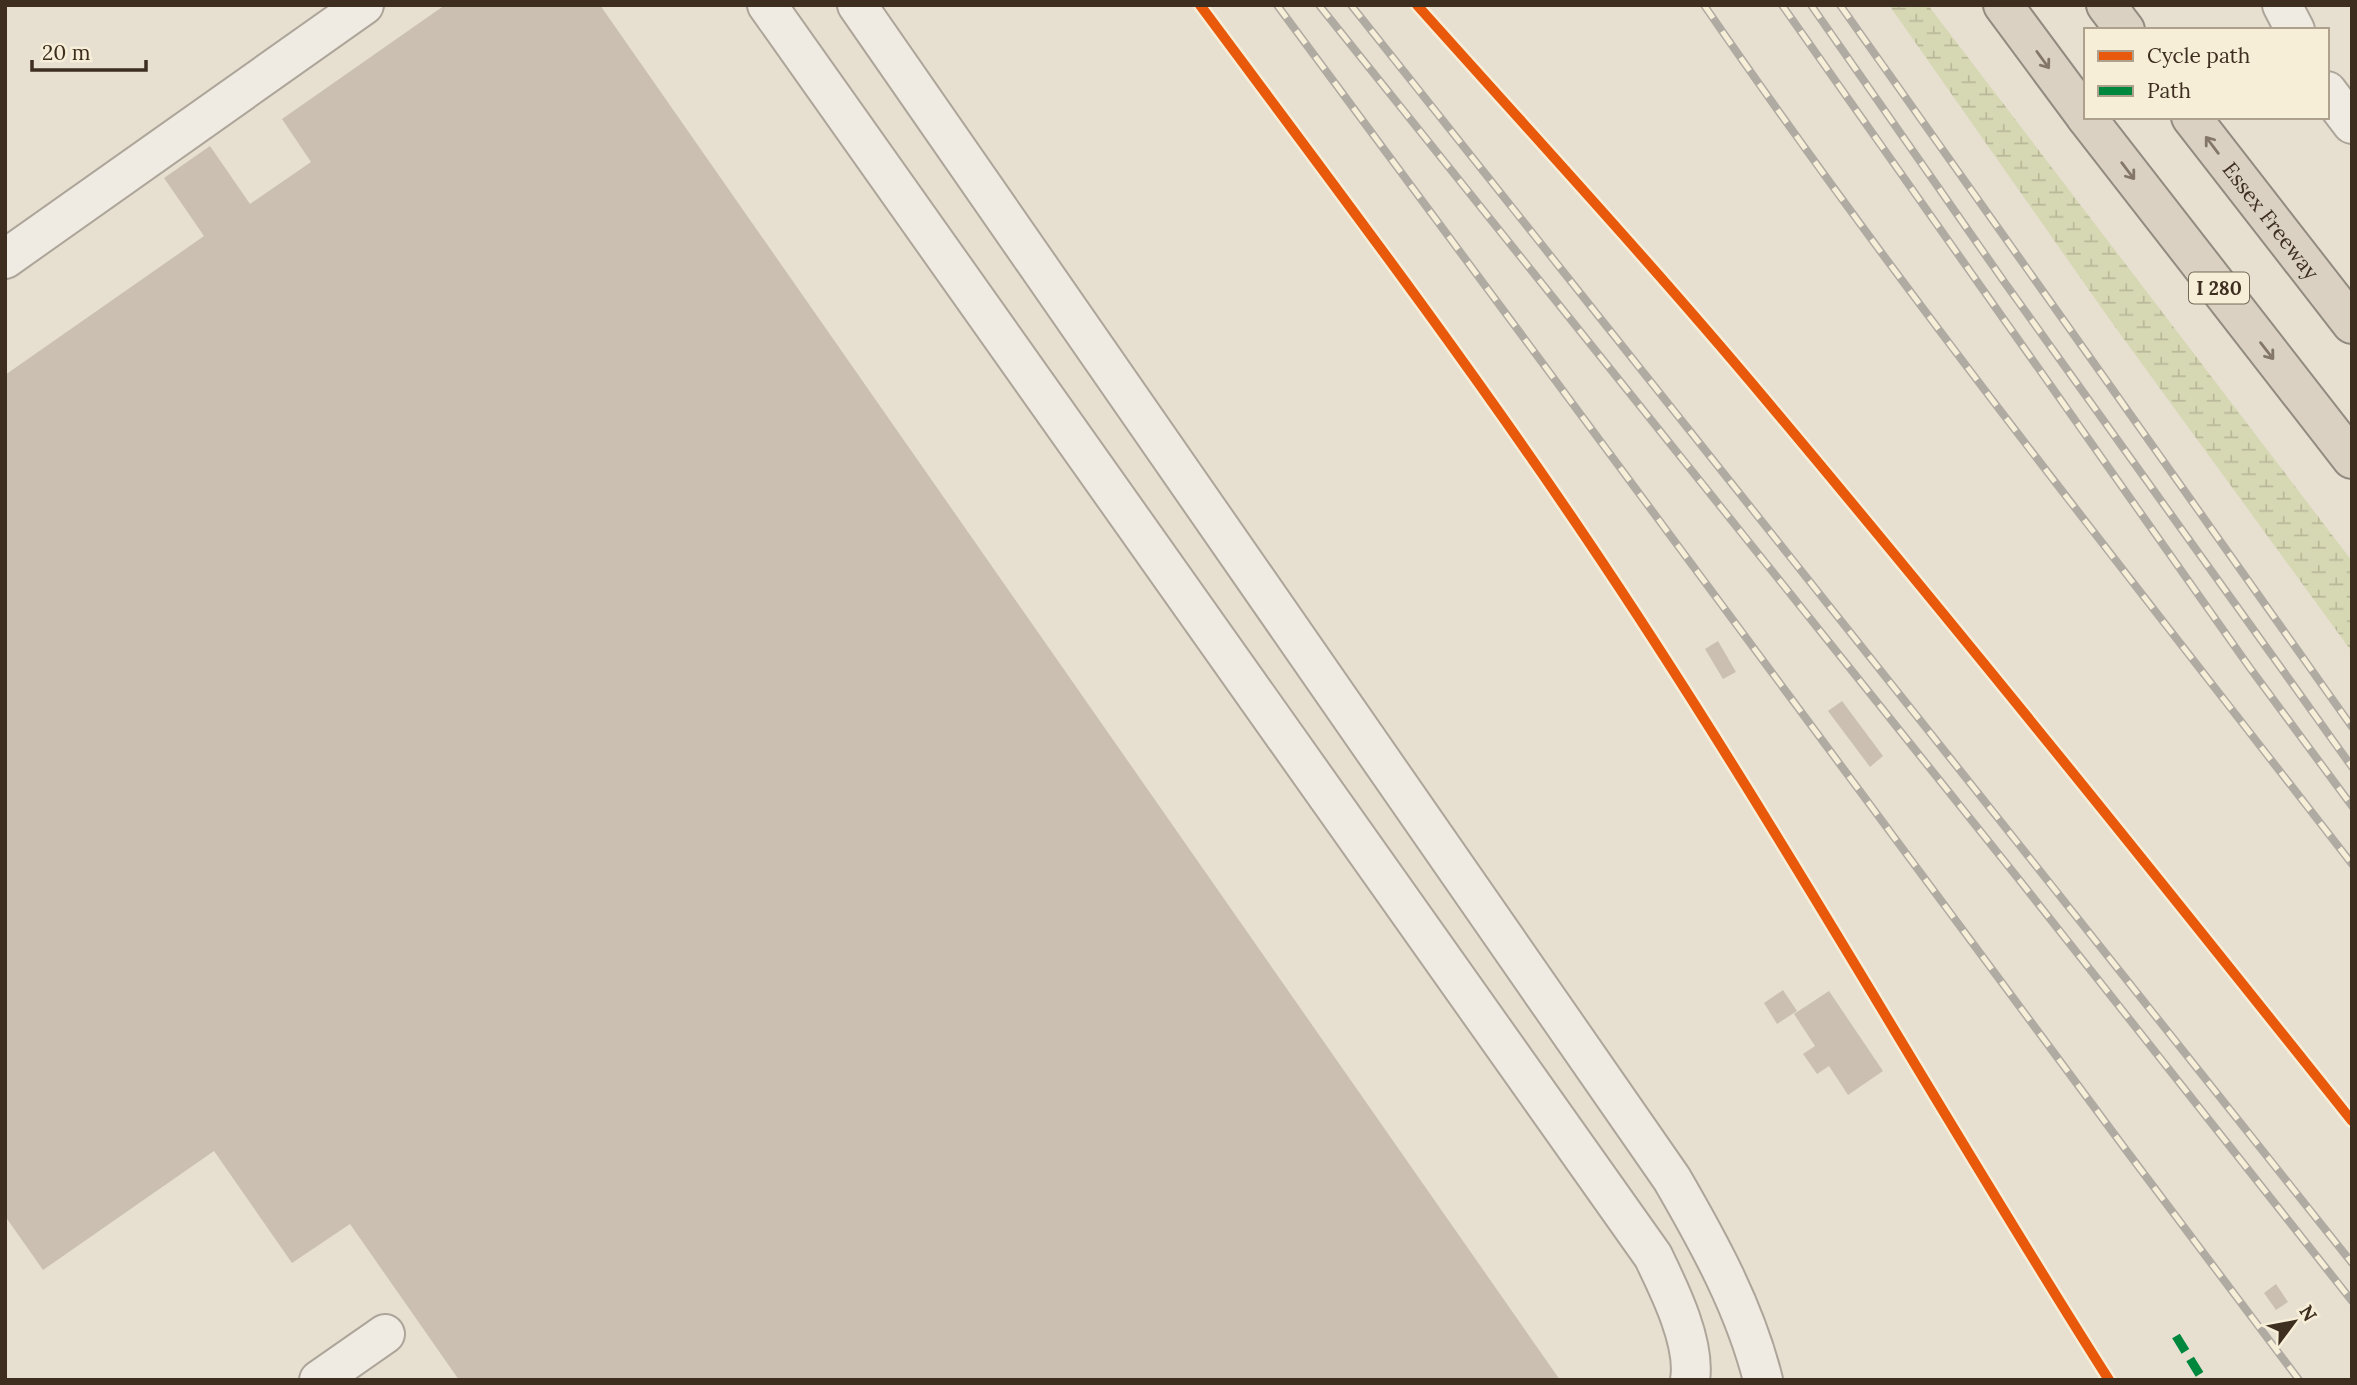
<svg xmlns="http://www.w3.org/2000/svg" width="2357" height="1385" viewBox="0 0 2357 1385" font-family="Lora,serif">
  <defs>
    <pattern id="wetland-marsh" width="20" height="14" patternUnits="userSpaceOnUse" patternTransform="scale(1.75)"><rect width="20" height="14" fill="#d6d7b3"/><path d="M1 5h8M5 5V1M11 12h8M15 12V8" fill="none" stroke="#b9b99a"/></pattern>
  </defs>
  <rect width="100%" height="100%" fill="#e7e0d1"/>
  <polygon fill="url(#wetland-marsh)" points="1889,5 1928,5 2352,561 2352,652 2110,320"/>
  <g fill="#cbbfb2">
    <polygon points="445,5 600,5 1560,1380 459,1380 350,1224 292,1263 214,1151 43,1270 5,1216 5,375 204,236 164,178 210,146 250,204 311,162 282,119"/>
    <polygon points="1718,641 1736,672 1723,679 1705,649"/>
    <polygon points="1842,701 1883,756 1870,767 1828,711"/>
    <polygon points="1783,990 1797,1011 1777,1024 1764,1003"/>
    <polygon points="1829,991 1883,1071 1848,1095 1829,1066 1817,1074 1803,1054 1815,1046 1794,1014"/>
    <polygon points="2276,1284 2288,1302 2276,1310 2264,1293"/>
  </g>
  <g fill="none" stroke-linecap="round" stroke-linejoin="round">
    <defs>
      <g id="minor">
        <path d="M767,5L1653,1256C1669,1289 1696,1343 1690,1380"/>
        <path d="M857,5L1672,1179C1709,1243 1745,1308 1763,1380"/>
        <polyline points="2282,5 2295,30"/>
        <polyline points="2327,91 2352,124"/>
        <polyline points="5,259 364,5"/>
        <polyline points="319,1380 385,1334"/>
      </g>
      <g id="highway">
        <polyline points="2003,5 2086,117"/>
        <polyline points="2106,5 2125,30"/>
        <polyline points="2086,117 2352,459"/>
        <path id="s1" d="M2191,117L2352,324"/>
      </g>
    </defs>
    <use href="#minor" stroke="#ada599" stroke-width="42"/>
    <use href="#highway" stroke="#928b80" stroke-width="42"/>
    <use href="#minor" stroke="#efebe3" stroke-width="38"/>
    <use href="#highway" stroke="#dad1c2" stroke-width="38"/>
    <defs>
      <g id="rail">
        <path d="M1200,5C1330,180 1462,354 1584,535C1770,810 1931,1100 2109,1380"/>
        <polyline points="1277,5 2126,1150 2299,1380"/>
        <polyline points="1319,5 2021,882 2352,1301"/>
        <polyline points="1351,5 2352,1263"/>
        <path d="M1417,5C1534,136 1653,265 1766,400C1965,637 2159,879 2352,1121"/>
        <path d="M1704,5C1908,301 2132,580 2352,864"/>
        <polyline points="1782,5 2250,668 2352,806"/>
        <polyline points="1811,5 2005,283 2352,767"/>
        <polyline points="1840,5 2352,727"/>
      </g>
    </defs>
    <use href="#rail" stroke="#afaaa2" stroke-width="8"/>
    <use href="#rail" stroke="#f7eed8" stroke-width="5" stroke-dasharray="16" stroke-linecap="butt"/>
    <polyline stroke="#00873e" stroke-width="9" stroke-dasharray="18 9" stroke-linecap="butt" points="2176,1336 2203,1380"/>
    <defs>
      <g id="cycleway">
        <path d="M1200,5C1330,180 1462,354 1584,535C1770,810 1931,1100 2109,1380"/>
        <path d="M1417,5C1534,136 1653,265 1766,400C1965,637 2159,879 2352,1121"/>
      </g>
    </defs>
    <use href="#cycleway" stroke="#f7eed8" stroke-width="15"/>
    <use href="#cycleway" stroke="#e8590c" stroke-width="10"/>
  </g>
  <defs><path id="oneway-shaft" d="M-6 0H5M1.5-3L5.5 0L1.5 3" fill="none" stroke-width="1.6" stroke-linecap="round" stroke-linejoin="round" transform="scale(1.75)"/></defs>
  <g stroke="#847769">
    <use href="#oneway-shaft" transform="translate(2043 60) rotate(54)"/>
    <use href="#oneway-shaft" transform="translate(2212 145) rotate(-127)"/>
    <use href="#oneway-shaft" transform="translate(2128 171) rotate(53)"/>
    <use href="#oneway-shaft" transform="translate(2267 351) rotate(52)"/>
  </g>
  <g text-anchor="middle" dominant-baseline="central" stroke-width="5" stroke-linejoin="round" paint-order="stroke">
    <rect fill="#f7eed8" stroke="#756857" stroke-width="2" x="2189" y="272.5" width="60" height="31" rx="5"/>
    <g font-size="19" font-weight="bold" fill="#3d2e20">
      <text x="2219" y="288">I 280</text>
    </g>
    <g font-size="21" fill="#3d2e20" stroke="#f7eed8">
      <text stroke="none"><textPath href="#s1" startOffset="131">Essex Freeway</textPath></text>
    </g>
  </g>
  <rect width="2357" height="1385" fill="none" stroke="#3d2e20" stroke-width="14"/>
  <rect x="2084" y="28" width="245" height="91" fill="#f7eed8" stroke="#ada18e" stroke-width="2"/>
  <rect x="2098" y="51" width="35" height="10" fill="#e8590c" stroke="#ada18e" stroke-width="2"/>
  <text x="2147" y="63" font-size="21" fill="#3d2e20">Cycle path</text>
  <rect x="2098" y="86" width="35" height="10" fill="#00873e" stroke="#ada18e" stroke-width="2"/>
  <text x="2147" y="98" font-size="21" fill="#3d2e20">Path</text>
  <g transform="translate(2294 1322) rotate(58)" stroke="#f7eed8" stroke-width="5" paint-order="stroke">
  <path d="M0-5L12 26L0 18L-12 26Z" fill="#3d2e20"/>
  <text y="-10" font-size="19" font-weight="bold" text-anchor="middle" fill="#3d2e20">N</text>
  </g>
  <path d="M32 60v10h114v-10" fill="none" stroke="#3d2e20" stroke-width="3.5"/>
  <text x="42" y="60" font-size="21" fill="#3d2e20" stroke="#f7eed8" stroke-width="5" paint-order="stroke">20 m</text>
</svg>
